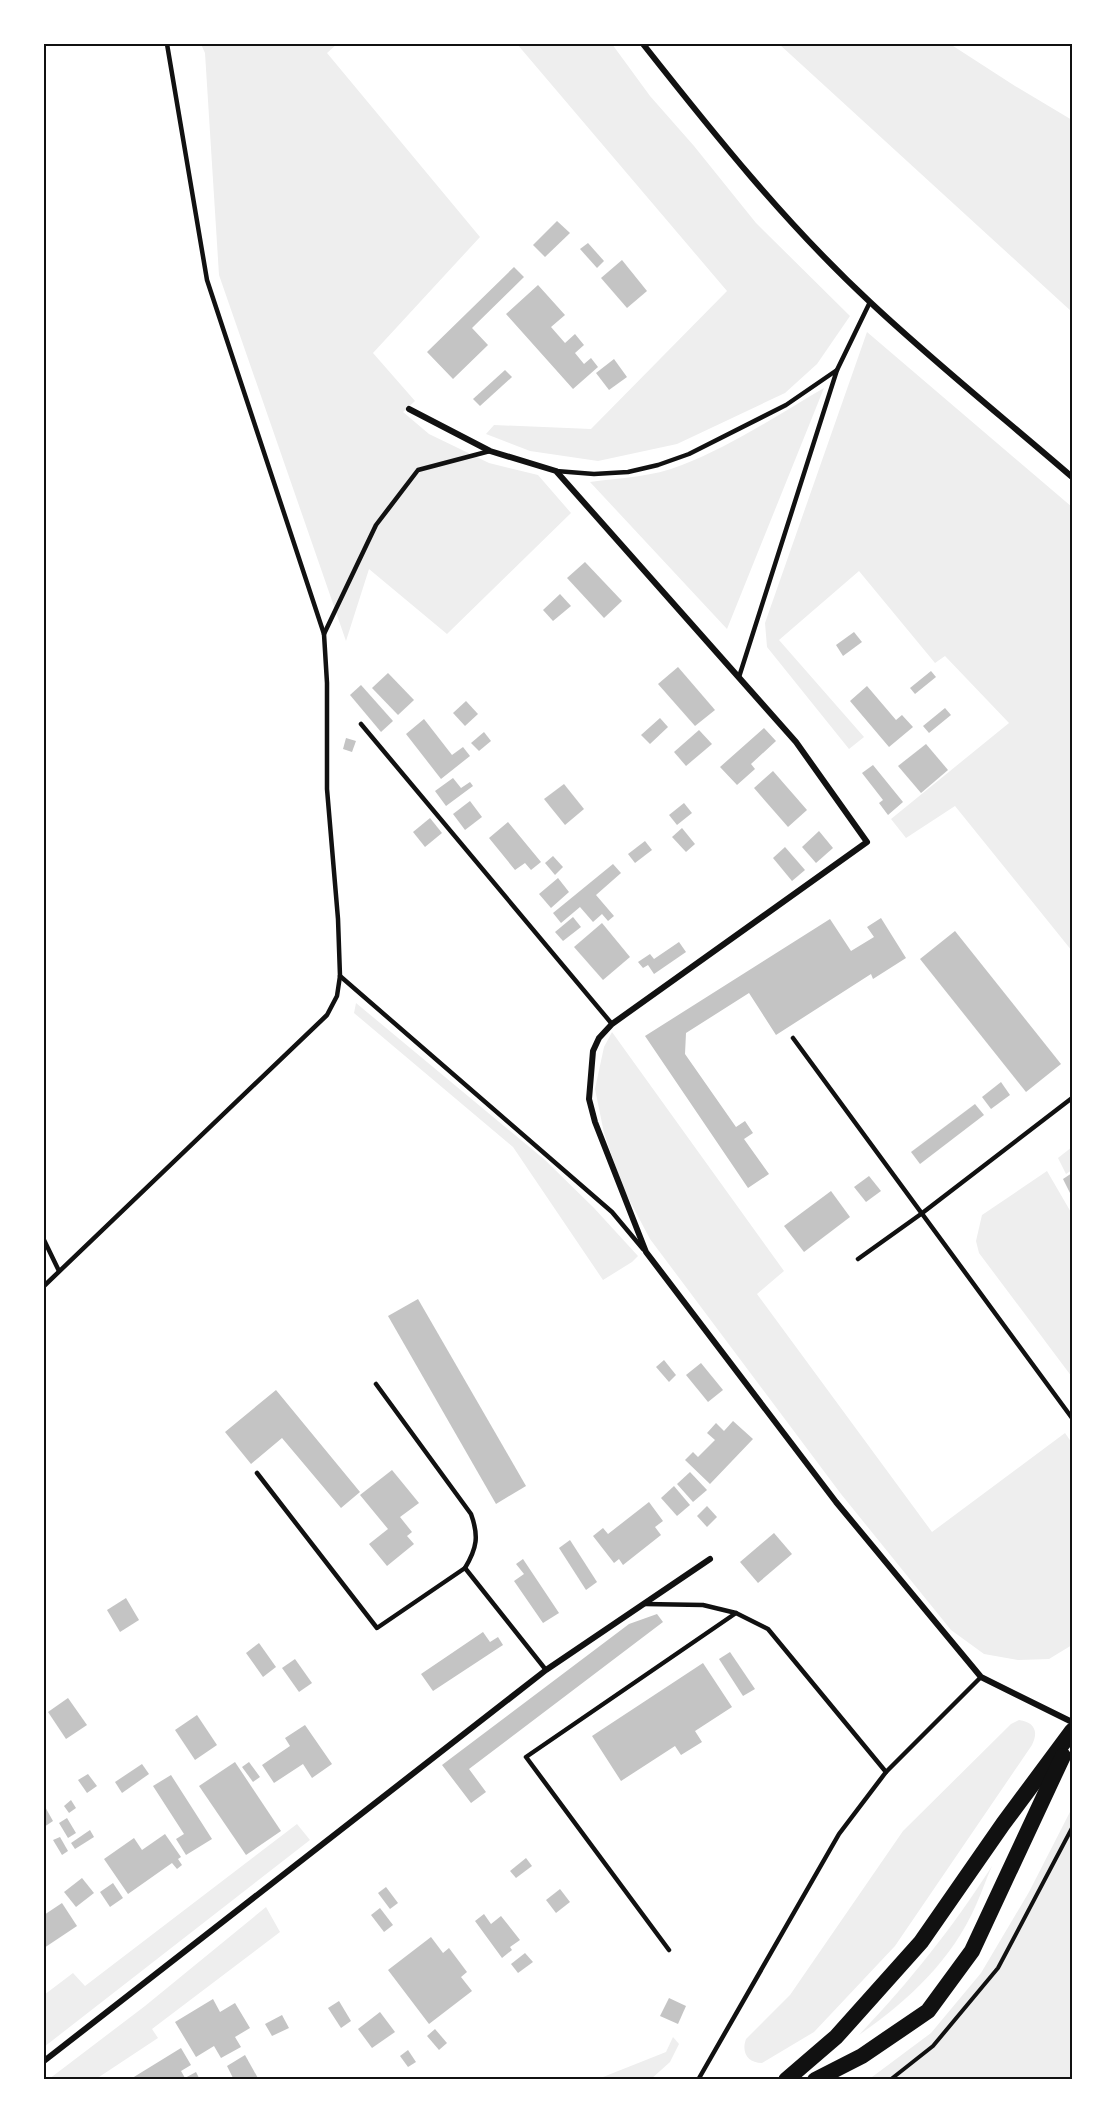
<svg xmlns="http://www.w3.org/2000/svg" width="1116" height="2123" viewBox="0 0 1116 2123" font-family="Montserrat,sans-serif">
  <rect width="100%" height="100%" fill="#fff"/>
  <g fill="#eee">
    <polygon points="201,44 337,44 327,53 480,237 373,353 415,401 403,412 429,434 489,463 538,475 571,513 447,634 369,569 346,641 219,275 205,53"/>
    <polygon points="517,44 612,44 650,96 694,146 756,223 850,316 817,364 785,393 677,444 598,461 530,451 486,434 494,425 591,429 727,291"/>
    <polygon points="779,44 950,44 1015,86 1072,120 1072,312"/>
    <polygon points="867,332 1072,507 1072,951 955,806 906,838 891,819 1009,723 945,656 935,663 859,571 779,640 864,737 849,749 767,647 765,623"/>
    <path d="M824,388L727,629L590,482C620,478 653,477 682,465C731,446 778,415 824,388Z"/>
    <polygon points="356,1003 545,1160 594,1208 638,1256 632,1262 603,1280 513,1147 354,1013"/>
    <polygon points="612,1032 784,1271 757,1294 932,1532 1065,1433 1072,1443 1072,1645 1049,1659 1018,1660 984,1654 951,1630 841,1494 650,1239 623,1188 604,1133 595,1089 604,1047"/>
    <polygon points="1072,1147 1072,1170 1066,1174 1058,1158"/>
    <polygon points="1047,1171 1072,1214 1072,1377 979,1253 976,1241 982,1215"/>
    <path d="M1019,1720C1034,1722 1039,1731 1032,1745L895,1946L814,2032L762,2063C748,2063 741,2053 746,2039L790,1995L903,1831L1011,1724Z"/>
    <polygon points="1072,1808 1072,2079 868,2080 931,2033 981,1973 1029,1892"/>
    <polygon points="297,1824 310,1840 44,2047 44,1995 73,1973 85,1986"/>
    <path d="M992,1866C986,1879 982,1892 976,1905C952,1960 908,2001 859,2035C911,1980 951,1930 992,1866Z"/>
    <polygon points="266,1907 280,1932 152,2029 158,2038 96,2079 49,2079 145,2006"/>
    <polygon points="673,2037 679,2044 670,2062 651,2079 598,2079 666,2052"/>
  </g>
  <g fill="#c4c4c4">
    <polygon points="557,221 570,233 545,257 533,245"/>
    <polygon points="588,243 604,261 597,268 580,249"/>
    <polygon points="622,260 647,291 627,308 601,278"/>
    <polygon points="514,267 524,277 472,328 488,345 453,379 427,352"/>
    <polygon points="538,285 565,315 551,327 565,343 575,334 584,345 575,353 584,364 591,358 598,367 573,389 506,314"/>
    <polygon points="614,359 627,377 609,390 596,373"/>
    <polygon points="505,370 512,377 480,406 473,399"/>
    <polygon points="585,562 622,601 604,618 567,578"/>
    <polygon points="560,594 571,606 553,621 543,610"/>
    <polygon points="854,632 862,642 843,656 836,645"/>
    <polygon points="678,667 715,710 695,726 658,684"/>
    <polygon points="931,671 936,677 915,694 910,688"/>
    <polygon points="388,673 414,700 398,715 372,688"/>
    <polygon points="361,685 393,721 381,732 350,695"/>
    <polygon points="867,686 896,720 902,715 913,727 889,747 850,701"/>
    <polygon points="466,701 478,714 465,726 453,713"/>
    <polygon points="945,708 951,715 929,733 923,726"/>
    <polygon points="660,718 668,727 650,744 641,735"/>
    <polygon points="424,719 452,755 463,747 470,756 441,779 406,734"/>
    <polygon points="764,728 776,741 751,764 755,769 737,785 720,767"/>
    <polygon points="699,730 712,744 686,766 674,752"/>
    <polygon points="484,732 491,741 479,751 471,743"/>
    <polygon points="346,738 356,741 352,752 343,749"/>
    <polygon points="926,744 948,770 921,793 898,766"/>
    <polygon points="873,765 903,802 888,815 879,803 883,800 862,773"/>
    <polygon points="773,771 807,810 788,827 754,788"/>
    <polygon points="453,778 461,788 470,782 473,786 446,806 435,791"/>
    <polygon points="564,784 584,809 565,825 544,799"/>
    <polygon points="470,801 482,817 465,830 453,814"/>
    <polygon points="684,803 692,813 677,825 669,815"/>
    <polygon points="430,818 442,833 425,847 413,832"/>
    <polygon points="508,822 541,862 531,870 525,863 515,870 489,838"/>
    <polygon points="682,828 695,844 686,852 672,837"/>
    <polygon points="819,831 833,848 816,863 802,847"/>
    <polygon points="645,841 652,850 635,863 628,854"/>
    <polygon points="785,847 805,870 792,881 773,858"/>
    <polygon points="553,856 563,867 555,875 545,863"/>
    <polygon points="613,864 621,873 596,895 614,916 608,921 602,914 593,922 580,907 561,923 553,913"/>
    <polygon points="558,878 569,892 551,908 539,894"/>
    <polygon points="573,917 581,927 563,941 555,932"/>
    <polygon points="881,918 906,958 873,979 871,974 776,1035 749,993 686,1033 685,1054 736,1127 745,1121 753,1133 744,1139 769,1174 748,1188 645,1036 830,919 851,951 874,937 867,927"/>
    <polygon points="602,923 630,957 603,980 574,947"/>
    <polygon points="955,931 1061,1064 1026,1092 920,959"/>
    <polygon points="679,942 686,952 654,974 648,965 643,968 638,962 650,954 654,959"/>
    <polygon points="1001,1082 1010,1095 991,1109 982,1097"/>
    <polygon points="975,1104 984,1115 920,1164 911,1152"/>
    <polygon points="1072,1173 1072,1197 1063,1179"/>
    <polygon points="869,1176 881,1191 866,1202 854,1187"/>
    <polygon points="831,1191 850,1217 804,1252 784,1226"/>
    <polygon points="418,1299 526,1486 496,1504 388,1316"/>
    <polygon points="664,1360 676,1375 669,1382 656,1367"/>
    <polygon points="701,1363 723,1390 708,1402 686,1375"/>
    <polygon points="276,1390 360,1492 341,1508 282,1438 251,1464 225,1432"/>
    <polygon points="733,1421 753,1439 710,1484 685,1460 693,1452 698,1457 715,1440 707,1433 716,1423 724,1431"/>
    <polygon points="392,1470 419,1503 400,1517 412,1532 407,1536 414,1544 387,1566 369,1544 388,1529 360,1495"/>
    <polygon points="690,1472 707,1490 693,1502 677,1484"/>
    <polygon points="674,1486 690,1505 677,1516 661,1498"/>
    <polygon points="649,1502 663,1521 655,1527 661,1535 623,1565 619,1559 614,1563 593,1536 603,1528 608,1534"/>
    <polygon points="707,1506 717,1517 707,1527 697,1516"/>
    <polygon points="774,1533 792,1554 758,1583 740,1562"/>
    <polygon points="570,1540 597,1582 586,1590 559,1548"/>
    <polygon points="523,1559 559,1613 543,1623 514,1581 524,1574 516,1564"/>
    <polygon points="126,1598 139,1620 120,1632 107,1610"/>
    <polygon points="657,1614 663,1622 469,1769 486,1792 471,1803 442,1765 629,1624"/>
    <polygon points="483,1632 490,1642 498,1637 503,1645 433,1691 421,1674"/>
    <polygon points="259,1643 276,1667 263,1677 246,1653"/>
    <polygon points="730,1652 755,1689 743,1696 719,1659"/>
    <polygon points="295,1659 312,1683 299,1692 282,1668"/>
    <polygon points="703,1663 732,1707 695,1731 702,1742 681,1755 675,1746 621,1781 592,1736"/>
    <polygon points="68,1698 87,1725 66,1739 48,1712"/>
    <polygon points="197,1715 217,1745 195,1760 175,1730"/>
    <polygon points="305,1725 332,1764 312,1778 303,1764 274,1783 262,1765 290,1746 285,1738"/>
    <polygon points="235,1762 281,1831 246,1855 199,1786"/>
    <polygon points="249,1762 260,1777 253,1782 242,1767"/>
    <polygon points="142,1764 149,1774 122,1793 115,1782"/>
    <polygon points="88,1774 97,1786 87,1793 78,1780"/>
    <polygon points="171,1775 212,1839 186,1855 176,1839 184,1834 153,1786"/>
    <polygon points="71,1800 76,1808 69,1813 64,1806"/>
    <polygon points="44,1805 53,1821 44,1827"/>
    <polygon points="67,1818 76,1833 68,1838 59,1823"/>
    <polygon points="90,1830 94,1837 75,1849 71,1843"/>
    <polygon points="165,1834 181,1857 178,1859 182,1865 177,1869 172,1863 128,1894 104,1859 134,1838 142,1850"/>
    <polygon points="60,1837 68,1851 62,1855 53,1840"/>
    <polygon points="526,1858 532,1866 516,1878 510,1871"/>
    <polygon points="82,1878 94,1893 76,1907 64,1892"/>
    <polygon points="113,1883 123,1898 110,1907 100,1892"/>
    <polygon points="386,1887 398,1903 390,1909 378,1893"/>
    <polygon points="560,1889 570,1902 556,1913 546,1900"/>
    <polygon points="62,1903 77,1926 44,1948 44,1915"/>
    <polygon points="380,1908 393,1925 384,1932 371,1915"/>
    <polygon points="484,1914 491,1924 501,1916 520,1940 510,1947 512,1950 502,1958 475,1921"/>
    <polygon points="431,1937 443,1953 449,1948 467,1972 461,1977 472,1991 429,2024 388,1970"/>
    <polygon points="525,1953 533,1962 518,1973 511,1964"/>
    <polygon points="669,1998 686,2006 678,2024 660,2016"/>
    <polygon points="213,1999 220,2012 235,2003 250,2028 235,2037 241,2047 221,2058 214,2046 196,2057 175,2022"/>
    <polygon points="339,2001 351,2021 341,2028 328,2008"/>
    <polygon points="380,2012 395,2032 372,2048 358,2029"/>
    <polygon points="282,2015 289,2028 272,2036 265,2024"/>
    <polygon points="435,2029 447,2043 439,2050 427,2036"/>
    <polygon points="181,2048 191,2065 181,2071 185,2078 196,2072 200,2080 129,2080"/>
    <polygon points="408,2050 416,2062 408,2067 400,2056"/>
    <polygon points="245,2055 259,2080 234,2080 227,2066"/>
  </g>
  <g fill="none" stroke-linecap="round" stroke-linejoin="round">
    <polyline stroke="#111" stroke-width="4" points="890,2080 933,2046 998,1968 1072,1828"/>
    <g stroke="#111" stroke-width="4.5">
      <polyline points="556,471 594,474 628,472 658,465 689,454 786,405 837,370 870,302"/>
      <polyline points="324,634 376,525 418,470 490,451"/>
      <polyline points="739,677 837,370"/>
      <polyline points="361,724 612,1024"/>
      <polyline points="340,976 612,1212 643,1249"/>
      <polyline points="793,1038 1072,1418"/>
      <polyline points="44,1240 59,1271"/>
      <polyline points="858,1259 921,1214 1072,1098"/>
      <polyline points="44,1286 327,1015 337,996 340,976 338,919 327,789 327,683 324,634 207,280 167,44"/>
      <path d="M257,1473L377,1628L465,1568C477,1548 479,1536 471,1514L376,1384"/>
      <polyline points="465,1568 546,1670"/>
      <polyline points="645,1604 703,1605 736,1613 768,1629 886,1772"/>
      <polyline points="669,1950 526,1757 736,1613"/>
      <polyline points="698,2080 839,1834 886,1772 981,1677"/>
    </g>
    <g stroke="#111" stroke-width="6">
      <path d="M643,44C714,134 786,224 870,302C935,363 1005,419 1072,477"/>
      <polyline points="409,409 490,451 556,471 796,742 867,842 612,1024 599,1038 593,1051 589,1099 595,1122 646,1252 836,1502 981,1677 1072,1722"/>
      <polyline points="44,2061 546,1670 710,1559"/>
    </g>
    <g stroke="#111" stroke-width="16">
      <polyline points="786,2080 836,2037 921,1942 1003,1824 1072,1731"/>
      <polyline points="815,2080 862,2056 928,2011 972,1951 1063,1756"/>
    </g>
  </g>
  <rect width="1116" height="2123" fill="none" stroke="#ffffff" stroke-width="90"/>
  <rect x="45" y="45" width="1026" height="2033" fill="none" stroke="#111" stroke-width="2"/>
</svg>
